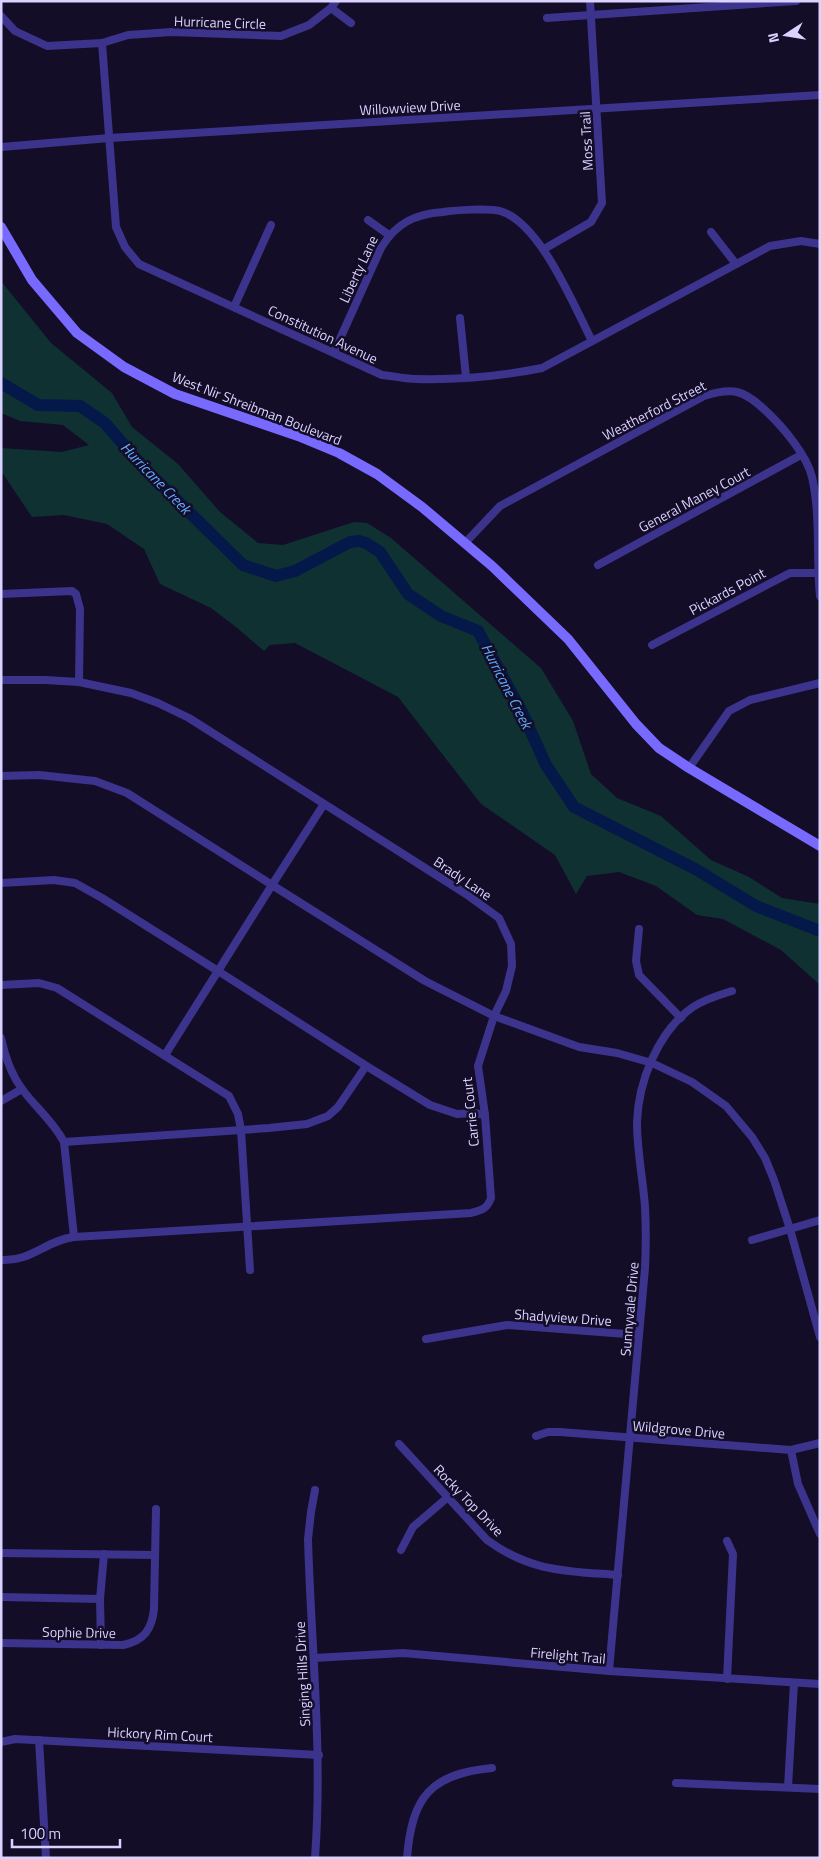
<svg xmlns="http://www.w3.org/2000/svg" width="821" height="1859" viewBox="0 0 821 1859" font-family="'Titillium Web',sans-serif">
  <rect width="100%" height="100%" fill="#130d28"/>
  <polygon fill="#0f3132" points="1,281 51,343 112,393 132,427 178,464 220,512 258,543 283,545 354,522 367,523 391,538 541,668 573,721 591,774 617,798 661,816 711,860 749,877 782,898 820,904 820,985 781,950 723,919 697,915 656,886 619,872 587,876 576,894 555,855 481,804 398,697 295,643 270,645 264,651 236,627 211,608 160,584 144,549 107,524 64,515 32,517 1,471 1,448 62,452 89,445 63,425 20,421 1,413"/>
  <g fill="none" stroke-linecap="round" stroke-linejoin="round">
    <polyline stroke="#041949" stroke-width="12" points="1,383 38,405 80,406 105,423 142,466 243,565 276,576 295,571 350,542 359,541 366,543 380,552 408,594 441,616 478,631 522,712 546,765 574,807 697,870 756,906 820,931"/>
    <g stroke="#3c338c" stroke-width="8">
      <polyline points="331,8 351,23"/>
      <polyline points="1,16 15,31 47,46 102,43 128,35 171,32 281,36 309,25 331,8 336,1"/>
      <polyline points="547,18 796,1"/>
      <path d="M102,43L116,227L125,247L139,264L382,375C394,376 405,379 417,379C458,380 502,376 542,368L770,246L801,241L820,244"/>
      <polyline points="1,147 110,138 820,95"/>
      <polyline points="368,220 389,235"/>
      <polyline points="711,232 736,264"/>
      <polyline points="544,249 591,222 602,203 590,1"/>
      <polyline points="234,307 271,225"/>
      <polyline points="460,318 466,377"/>
      <path d="M334,352L381,248C396,223 415,214 443,212C456,210 489,208 500,211C540,222 574,306 592,341"/>
      <path d="M465,543L500,506L704,396C734,387 744,390 766,411C782,426 807,455 812,477C821,516 816,557 820,596"/>
      <polyline points="598,565 801,455"/>
      <path d="M1,594L72,591L76,594L80,609L79,682L131,693L158,703L189,718L466,894L499,918L511,944L512,966L506,991L494,1016L478,1066L485,1115L491,1198C487,1209 482,1210 471,1213L74,1237C47,1240 31,1262 1,1260"/>
      <polyline points="652,645 790,573 818,573"/>
      <polyline points="1,680 45,680 79,682"/>
      <polyline points="689,768 729,711 750,700 820,683"/>
      <polyline points="1,776 39,775 95,781 127,793 272,885 324,804"/>
      <polyline points="1,883 54,880 75,883 102,898 218,971 165,1055"/>
      <polyline points="639,929 636,961 639,975 681,1018"/>
      <polyline points="1,985 39,983 57,988 229,1096 238,1114 241,1130 250,1270"/>
      <path d="M1,1038C5,1057 11,1074 22,1089C36,1108 53,1121 64,1142L74,1237"/>
      <polyline points="1,1101 22,1089"/>
      <polyline points="485,1115 474,1113 457,1114 430,1105 368,1067 218,971 272,885 425,981 494,1016 579,1047 617,1053 652,1063 692,1082 726,1106 752,1137 765,1158 774,1180 790,1229 820,1337"/>
      <polyline points="64,1142 269,1128 307,1124 328,1116 338,1107 366,1066"/>
      <polyline points="752,1240 820,1220"/>
      <polyline points="426,1339 507,1325 639,1335"/>
      <polyline points="536,1436 548,1432 560,1432 791,1450 820,1443"/>
      <path d="M399,1444L487,1540C531,1572 566,1571 618,1575"/>
      <polyline points="791,1450 798,1484 820,1534"/>
      <path d="M315,1490L311,1512L308,1539C311,1645 323,1751 315,1858"/>
      <polyline points="401,1550 413,1527 448,1497"/>
      <polyline points="1,1553 155,1555"/>
      <polyline points="1,1597 100,1599"/>
      <path d="M1,1643L123,1645C144,1641 152,1629 154,1609L156,1509"/>
      <polyline points="101,1645 100,1599 104,1554"/>
      <polyline points="314,1658 403,1653 609,1671 820,1684"/>
      <path d="M609,1671L645,1268C646,1248 646,1227 645,1207C643,1179 637,1151 637,1123C638,1082 658,1031 693,1007C705,999 719,995 732,991"/>
      <polyline points="727,1679 733,1554 727,1541"/>
      <polyline points="39,1740 46,1858"/>
      <polyline points="1,1742 15,1739 319,1755"/>
      <polyline points="676,1783 820,1789"/>
      <polyline points="788,1787 794,1683"/>
      <path d="M407,1858C412,1797 430,1774 492,1768"/>
    </g>
    <polyline stroke="#786aff" stroke-width="10" points="1,227 32,280 77,333 124,367 175,394 298,436 339,453 377,474 422,507 492,566 568,639 636,724 659,748 689,768 820,846"/>
  </g>
  <g text-anchor="middle" dominant-baseline="central" stroke-width="5" stroke-linejoin="round" paint-order="stroke">
    <g font-size="14" fill="#dbd3ff" stroke="#130d28">
      <text transform="translate(220 22) rotate(2)">Hurricane Circle</text>
      <text transform="translate(410 107) rotate(-3)">Willowview Drive</text>
      <text transform="translate(586 141) rotate(-93)">Moss Trail</text>
      <text transform="translate(358 269) rotate(-65)">Liberty Lane</text>
      <text transform="translate(323 334) rotate(25)">Constitution Avenue</text>
      <text transform="translate(257 408) rotate(21)">West Nir Shreibman Boulevard</text>
      <text transform="translate(654 410) rotate(-27)">Weatherford Street</text>
      <text transform="translate(694 499) rotate(-28)">General Maney Court</text>
      <text transform="translate(727 591) rotate(-28)">Pickards Point</text>
      <text transform="translate(463 878) rotate(34)">Brady Lane</text>
      <text transform="translate(470 1112) rotate(-96)">Carrie Court</text>
      <text transform="translate(629 1309) rotate(-85)">Sunnyvale Drive</text>
      <text transform="translate(563 1317) rotate(4)">Shadyview Drive</text>
      <text transform="translate(679 1429) rotate(5)">Wildgrove Drive</text>
      <text transform="translate(469 1500) rotate(46)">Rocky Top Drive</text>
      <text transform="translate(79 1632) rotate(1)">Sophie Drive</text>
      <text transform="translate(568 1655) rotate(5)">Firelight Trail</text>
      <text transform="translate(302 1674) rotate(-93)">Singing Hills Drive</text>
      <text transform="translate(160 1734) rotate(3)">Hickory Rim Court</text>
    </g>
    <g font-size="15" font-style="italic" fill="#61abff" stroke="#130d28">
      <text transform="translate(156 478) rotate(46)">Hurricane Creek</text>
      <text transform="translate(507 686) rotate(63)">Hurricane Creek</text>
    </g>
  </g>
  <rect width="821" height="1859" fill="none" stroke="#dbd3ff" stroke-width="5"/>
  <g transform="translate(786 35) rotate(258)" stroke="#130d28" stroke-width="4" paint-order="stroke">
  <path d="M0-4L9 19L0 12L-9 19Z" fill="#dbd3ff"/>
  <text y="-8" font-size="14" font-weight="bold" text-anchor="middle" fill="#dbd3ff">N</text>
  </g>
  <path d="M12 1839v8h108v-8" fill="none" stroke="#dbd3ff" stroke-width="2.5"/>
  <text x="20" y="1839" font-size="15" fill="#dbd3ff" stroke="#130d28" stroke-width="4" paint-order="stroke">100 m</text>
</svg>
